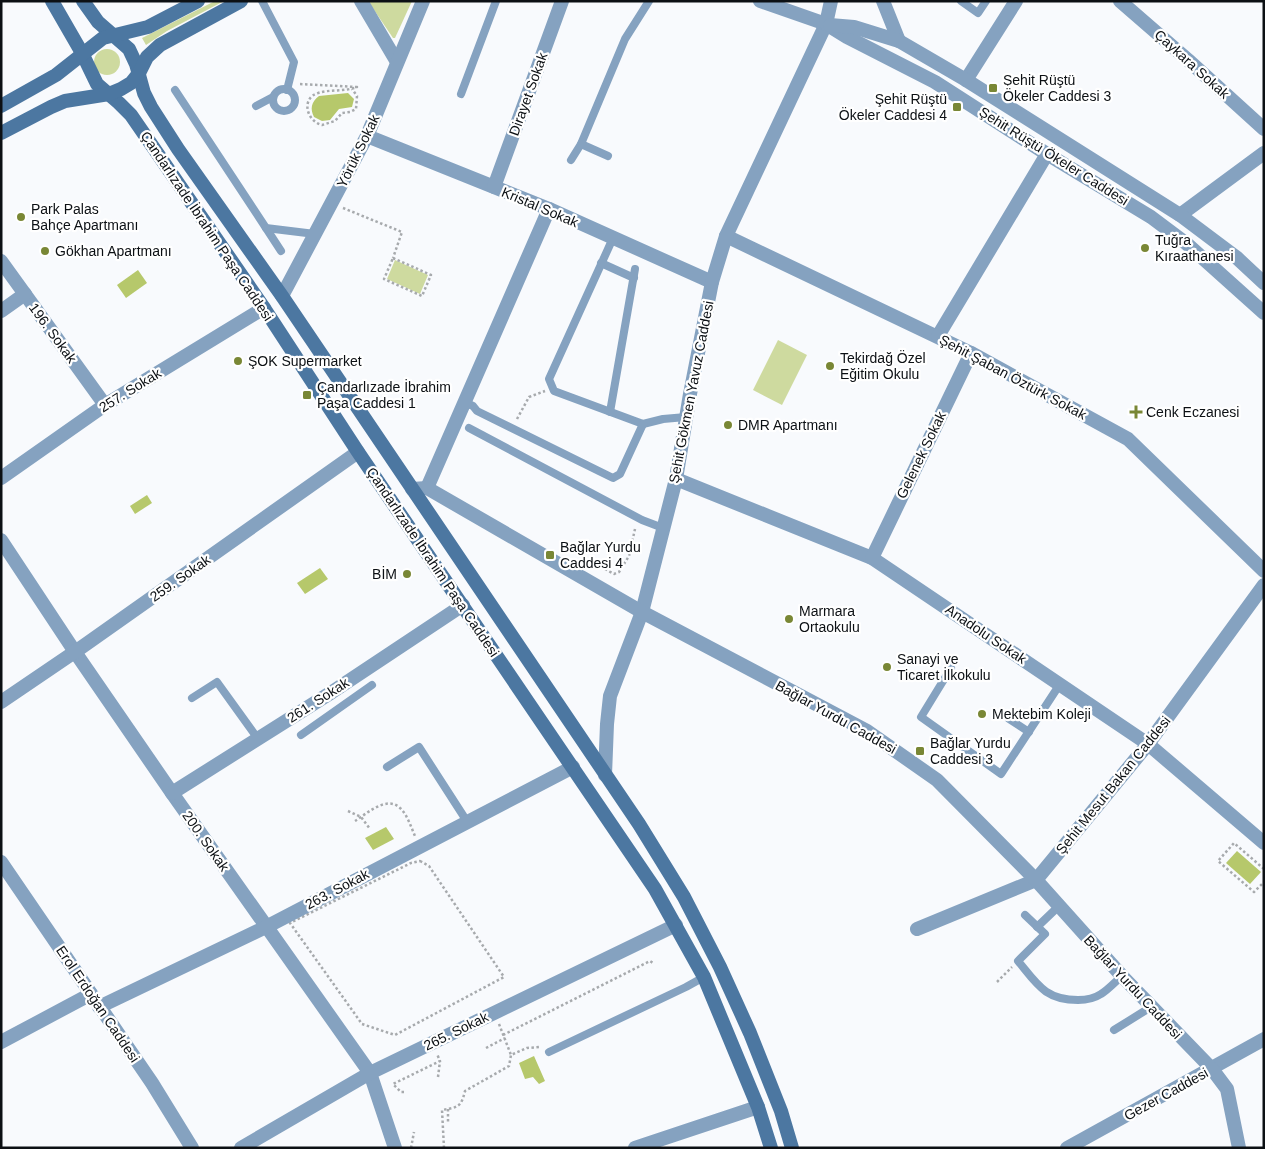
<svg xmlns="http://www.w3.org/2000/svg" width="1265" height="1149" viewBox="0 0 1265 1149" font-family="Arial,sans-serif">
  <rect width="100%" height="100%" fill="#f8fafd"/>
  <g fill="#ceda9f">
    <polygon points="215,1 224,1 167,31 146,45 142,38"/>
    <polygon points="368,1 412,1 395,38 393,38"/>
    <circle cx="107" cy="62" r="13"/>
    <polygon points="395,260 428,275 420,294 387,279"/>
    <polygon points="778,340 807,355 782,405 753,390"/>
  </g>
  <g fill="#b6c86b">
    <path d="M348,93L354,99L352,107L339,109L330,120L322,121L314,117C310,109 311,102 319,96Z"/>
    <polygon points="138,270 147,283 126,298 117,285"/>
    <polygon points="147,495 152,503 135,514 130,506"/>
    <polygon points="320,568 328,579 305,594 297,583"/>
    <polygon points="386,827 394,839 373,850 365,838"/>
    <polygon points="1237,851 1261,872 1250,884 1226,863"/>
    <polygon points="534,1056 545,1081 539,1084 533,1077 525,1079 519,1063"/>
  </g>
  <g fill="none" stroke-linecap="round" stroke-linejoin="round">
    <g stroke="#a7aaad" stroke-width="2.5" stroke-dasharray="2.5 2.5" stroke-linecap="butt">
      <path d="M300,84L357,87C344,92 330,89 318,93C301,98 306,121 322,125L335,121L342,113L350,112L356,109L357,96L352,89"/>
      <polyline points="343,208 402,232 393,258"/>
      <polygon points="393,258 431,275 422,296 384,279"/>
      <polyline points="517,419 529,397 545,391"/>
      <polyline points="583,557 614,574 619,572 629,556 635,529"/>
      <polyline points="348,811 361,817 370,829"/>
      <path d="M355,821C366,814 387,795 400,808C407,814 411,827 415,836"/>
      <polygon points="420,861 429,866 504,977 395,1035 362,1024 290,923 411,863"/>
      <polyline points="1264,869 1234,843 1218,861 1254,892 1264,882"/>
      <polyline points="997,982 1012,967"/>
      <polyline points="499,1024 511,1055"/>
      <polyline points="503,1035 650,961 653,963"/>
      <polyline points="486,1048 505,1038"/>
      <polyline points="438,1077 440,1061"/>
      <polyline points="404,1092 401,1092 393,1084 440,1061 437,1054"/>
      <polyline points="448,1109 448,1124"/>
      <polyline points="411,1148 414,1132"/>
      <path d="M444,1148L442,1110C459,1107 461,1107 465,1091L509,1066L511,1055L527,1048L539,1047"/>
    </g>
    <g stroke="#85a2c0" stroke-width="8">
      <polyline points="262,1 294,62 287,90"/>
      <polyline points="961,1 978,13 986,1"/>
      <circle cx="284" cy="100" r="11"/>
      <polyline points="175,90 266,228 315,234"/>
      <polyline points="461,94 496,1"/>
      <polyline points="256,106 273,97"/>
      <polyline points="581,144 608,156"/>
      <polyline points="571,160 581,144 625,39 649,1"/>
      <polyline points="266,228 281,251"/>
      <polyline points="613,238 549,379 554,391 643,424 663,419 686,417"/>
      <polyline points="601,263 634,278"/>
      <polyline points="464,402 473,406 477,411 613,478 620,474 643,424"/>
      <polyline points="610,412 635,269"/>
      <polyline points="469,428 642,520 663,528"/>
      <polyline points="951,668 921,717 1001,774 1060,684"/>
      <polyline points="192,698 217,682 258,739"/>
      <polyline points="1009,719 1029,732"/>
      <polyline points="301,735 372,685"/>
      <polyline points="387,767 419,747 468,823"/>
      <path d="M1025,915L1045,934L1018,961C1037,984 1045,1000 1078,1000C1085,1000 1095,998 1101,994C1108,990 1115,982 1122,976"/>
      <polyline points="1037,927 1059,906"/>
      <polyline points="1114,1030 1151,1007"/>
      <polyline points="549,1052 686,987 704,977"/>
    </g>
    <g stroke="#85a2c0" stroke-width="14">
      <polyline points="361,1 397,62"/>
      <polyline points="1120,1 1188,60 1264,129"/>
      <polyline points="966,80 1016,1"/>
      <polyline points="367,136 549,209 712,282"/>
      <polyline points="494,187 562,1"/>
      <polyline points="1180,215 1264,153"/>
      <polyline points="726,236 971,353 1128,439 1264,571"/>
      <polyline points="1,261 105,405"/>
      <polyline points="282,296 367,136 423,1"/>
      <polyline points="1,311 25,294"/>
      <polyline points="938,336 1047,154"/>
      <polyline points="1,478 105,405 264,308"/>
      <polyline points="676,479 872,558 1148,744 1264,843"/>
      <polyline points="427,488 549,209"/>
      <polyline points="1,540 75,652 172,793 370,1073 395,1148"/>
      <polyline points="872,558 971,353"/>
      <polyline points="1,702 82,647 358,452"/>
      <polyline points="605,775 607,724 610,696 642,612 676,479 690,394 712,282 726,236 826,24"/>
      <polyline points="172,793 332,692 463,605"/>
      <polyline points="917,929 1036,880 1148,744 1264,585"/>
      <polyline points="99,1007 266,927 573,767"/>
      <polyline points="1,1042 91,994"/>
      <polyline points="241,1148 370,1073 676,925"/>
      <polyline points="635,1148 758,1107"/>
      <polyline points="1067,1148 1264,1039"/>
    </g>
    <g stroke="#85a2c0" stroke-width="14">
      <polyline points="760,1 826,24 847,37 935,82 1047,154 1151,217 1187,244 1264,313"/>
      <polyline points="883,1 899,41"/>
      <polyline points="826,24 831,1"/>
      <polyline points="830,25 854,27 899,41 966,80 1180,215 1236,257 1264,283"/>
      <polyline points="412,489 427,488 642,612 867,731 937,780 1036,880 1122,976 1212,1069 1227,1089 1239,1148"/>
      <polyline points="1,862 152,1083 192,1148"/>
    </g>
    <g stroke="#4c77a1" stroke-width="14">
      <polyline points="52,1 82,53 97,84 119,103 131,115 264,308 358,452 655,889 704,977 758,1107 771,1148"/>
      <polyline points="83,1 98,22 129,49 136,64 144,93 151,107 178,149 282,296 639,824 684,897 720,967 750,1033 781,1111 792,1148"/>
      <polyline points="1,106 56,75 103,38 148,27 198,1"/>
      <polyline points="1,133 51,107 65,101 109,94 121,89 131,83 139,73 147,57 160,45 241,1"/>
    </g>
  </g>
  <g fill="#798735" stroke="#fff" stroke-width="2">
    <rect x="988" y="83" width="10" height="10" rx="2.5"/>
    <rect x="952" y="102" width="10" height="10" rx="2.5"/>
    <circle cx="21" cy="217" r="5"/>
    <circle cx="1145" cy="248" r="5"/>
    <circle cx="45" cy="251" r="5"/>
    <circle cx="238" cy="361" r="5"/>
    <circle cx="830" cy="366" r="5"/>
    <rect x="302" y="390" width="10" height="10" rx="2.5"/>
    <path d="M1133.5 404.5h5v5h5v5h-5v5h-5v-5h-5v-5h5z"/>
    <circle cx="728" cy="425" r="5"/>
    <rect x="545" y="550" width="10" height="10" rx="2.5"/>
    <circle cx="407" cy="574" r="5"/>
    <circle cx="789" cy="619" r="5"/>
    <circle cx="887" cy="667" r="5"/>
    <circle cx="982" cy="714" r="5"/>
    <rect x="915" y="746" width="10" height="10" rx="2.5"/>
  </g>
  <g text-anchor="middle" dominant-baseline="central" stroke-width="4.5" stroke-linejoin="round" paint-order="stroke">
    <g font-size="14" fill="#0c1014" stroke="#fff">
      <text transform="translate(1192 64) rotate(42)">Çaykara Sokak</text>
      <text transform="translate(528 94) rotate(-70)">Dirayet Sokak</text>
      <text transform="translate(358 151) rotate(-64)">Yörük Sokak</text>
      <text transform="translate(1054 156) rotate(32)">Şehit Rüştü Ökeler Caddesi</text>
      <text transform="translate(540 207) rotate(23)">Kristal Sokak</text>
      <text transform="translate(207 226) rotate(56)">Çandarlızade İbrahim Paşa Caddesi</text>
      <text transform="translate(53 333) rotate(54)">196. Sokak</text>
      <text transform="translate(1013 377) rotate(28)">Şehit Şaban Öztürk Sokak</text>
      <text transform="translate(130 390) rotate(-32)">257. Sokak</text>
      <text transform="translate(691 392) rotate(-79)">Şehit Gökmen Yavuz Caddesi</text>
      <text transform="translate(921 455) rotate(-64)">Gelenek Sokak</text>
      <text transform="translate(433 562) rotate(56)">Çandarlızade İbrahim Paşa Caddesi</text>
      <text transform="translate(180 578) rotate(-35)">259. Sokak</text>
      <text transform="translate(986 634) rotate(34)">Anadolu Sokak</text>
      <text transform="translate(318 700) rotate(-33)">261. Sokak</text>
      <text transform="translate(836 717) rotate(29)">Bağlar Yurdu Caddesi</text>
      <text transform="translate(1113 785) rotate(-51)">Şehit Mesut Bakan Caddesi</text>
      <text transform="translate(206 841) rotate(55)">200. Sokak</text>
      <text transform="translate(337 889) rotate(-28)">263. Sokak</text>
      <text transform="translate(1133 987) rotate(47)">Bağlar Yurdu Caddesi</text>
      <text transform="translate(98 1004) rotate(56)">Erol Erdoğan Caddesi</text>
      <text transform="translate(456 1031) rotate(-26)">265. Sokak</text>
      <text transform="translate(1166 1094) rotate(-29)">Gezer Caddesi</text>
    </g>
    <g font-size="14" fill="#0c1014" stroke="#fff" text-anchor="start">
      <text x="1003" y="80">Şehit Rüştü<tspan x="1003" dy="16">Ökeler Caddesi 3</tspan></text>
      <text x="947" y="99" text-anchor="end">Şehit Rüştü<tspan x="947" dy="16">Ökeler Caddesi 4</tspan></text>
      <text x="31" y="209">Park Palas<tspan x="31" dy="16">Bahçe Apartmanı</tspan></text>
      <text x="1155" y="240">Tuğra<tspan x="1155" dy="16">Kıraathanesi</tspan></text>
      <text x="55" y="251">Gökhan Apartmanı</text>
      <text x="840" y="358">Tekirdağ Özel<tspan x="840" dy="16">Eğitim Okulu</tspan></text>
      <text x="248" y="361">ŞOK Supermarket</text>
      <text x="317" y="387">Çandarlızade İbrahim<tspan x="317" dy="16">Paşa Caddesi 1</tspan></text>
      <text x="1146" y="412">Cenk Eczanesi</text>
      <text x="738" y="425">DMR Apartmanı</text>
      <text x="560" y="547">Bağlar Yurdu<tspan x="560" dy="16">Caddesi 4</tspan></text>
      <text x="397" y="574" text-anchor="end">BİM</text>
      <text x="799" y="611">Marmara<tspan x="799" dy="16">Ortaokulu</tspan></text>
      <text x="897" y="659">Sanayi ve<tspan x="897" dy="16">Ticaret İlkokulu</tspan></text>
      <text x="992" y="714">Mektebim Koleji</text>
      <text x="930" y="743">Bağlar Yurdu<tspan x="930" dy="16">Caddesi 3</tspan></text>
    </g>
  </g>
  <rect width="1265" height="1149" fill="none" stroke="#0c1014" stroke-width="5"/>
</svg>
